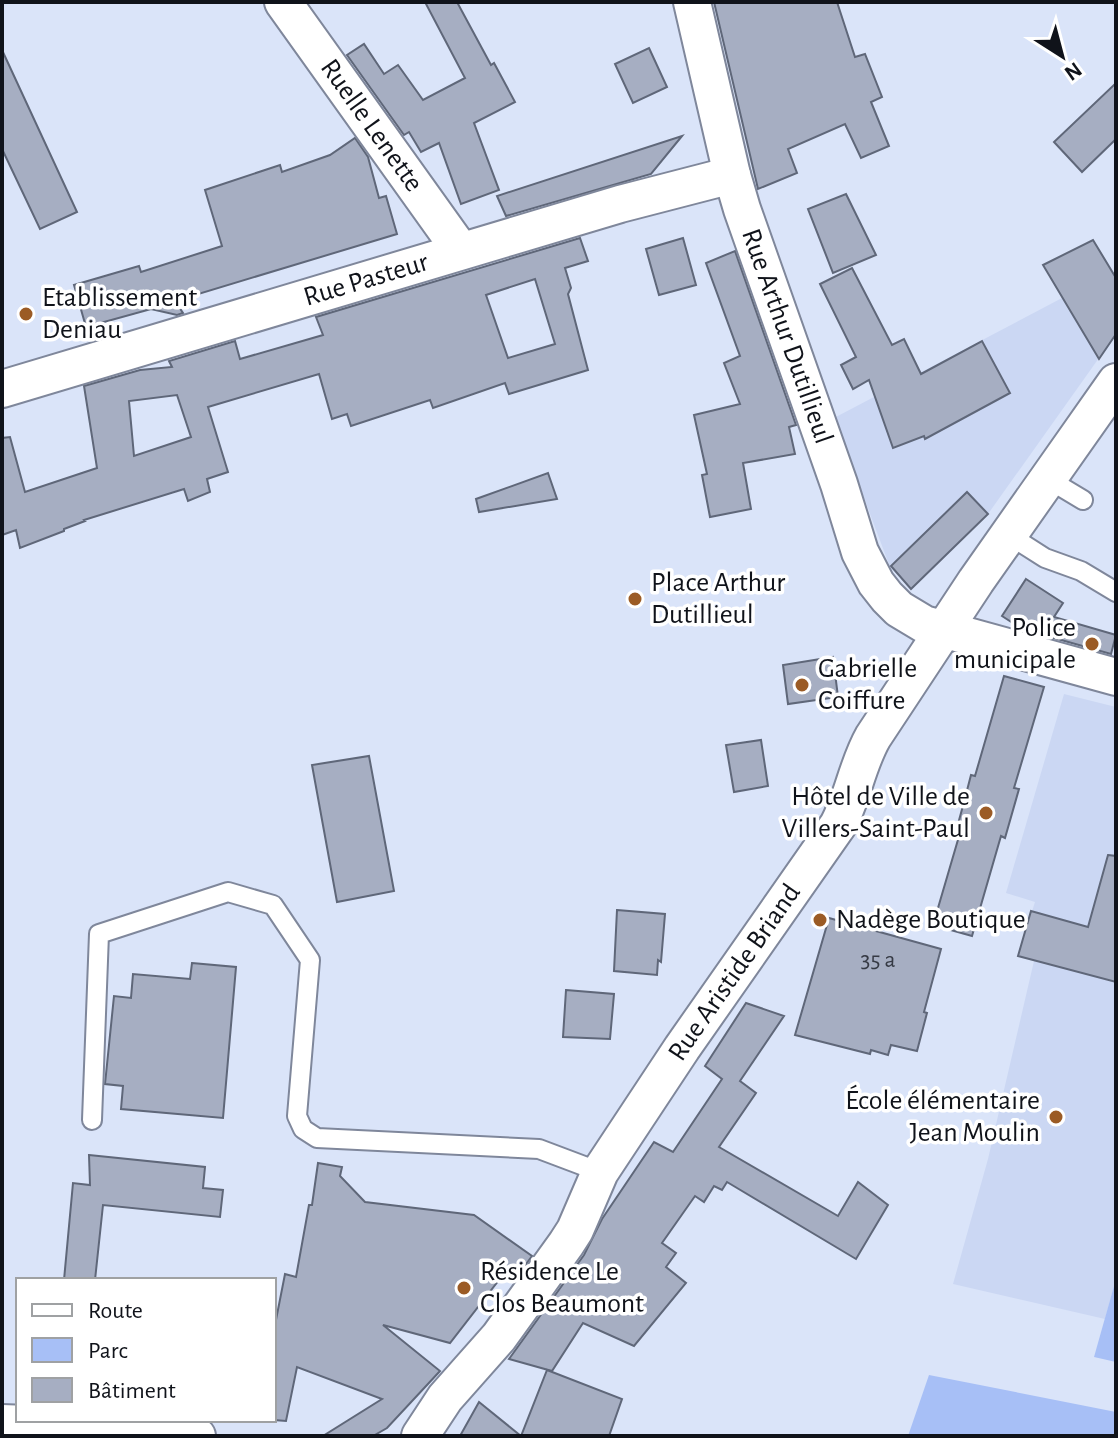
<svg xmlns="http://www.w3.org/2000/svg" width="1118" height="1438" viewBox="0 0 1118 1438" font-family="'Alegreya Sans',sans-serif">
  <rect width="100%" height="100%" fill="#dae4f9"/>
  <g fill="#cbd7f3">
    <polygon points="1093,240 1116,278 1116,334 988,514 911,589 890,567 834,418 1062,298 1043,265"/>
    <polygon points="1064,694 1116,707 1116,1279 1105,1319 953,1284 988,1159 1034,961 1018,956 1035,902 1006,893"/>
  </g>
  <g fill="#a7bff6">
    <polygon points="1116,1279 1116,1362 1094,1357"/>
    <polygon points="929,1375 1116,1412 1116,1436 908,1436"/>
  </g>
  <g fill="#a6aec2" stroke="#5f6779" stroke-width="2" fill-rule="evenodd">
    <polygon points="425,2 457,2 491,65 494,63 515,102 474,123 499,190 461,204 439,143 421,152 409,132 404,135 347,55 364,44 384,74 398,65 423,100 465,78"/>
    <polygon points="714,2 837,2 855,57 865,54 882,97 871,102 889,146 861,158 845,124 788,149 797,173 758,189"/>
    <polygon points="649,48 667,87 633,103 615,64"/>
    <polygon points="2,50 77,212 40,229 2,149"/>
    <polygon points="1116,83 1116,139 1082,172 1054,142"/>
    <polygon points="682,136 651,174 506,216 497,196"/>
    <polygon points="355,138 368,157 379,198 386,196 397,234 175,301 183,313 177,315 151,309 86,327 74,285 139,266 141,272 222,246 205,190 280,165 282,172 330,155"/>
    <polygon points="846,194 876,255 833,273 808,209"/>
    <path d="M580,238L588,261L565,268L571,288L568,294L588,370L509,394L505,383L433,408L430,400L351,426L347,414L332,419L319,374L208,407L228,472L207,479L210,492L188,501L184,489L84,520L85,521L64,529V531L20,548L16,530L2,535V438L10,437L25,492L97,468L84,386L140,370L172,367L169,361L235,341L240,359L323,335L316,317ZM535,279L555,344L508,358L486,295ZM177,395L191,437L134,456L129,401Z"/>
    <polygon points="683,238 696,285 659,295 646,249"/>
    <polygon points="1093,240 1116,278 1116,334 1099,359 1043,265"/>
    <polygon points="735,251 796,425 789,427 795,454 743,463 751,509 710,517 702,475 707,474 694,415 740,404 724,363 740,356 706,263"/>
    <polygon points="852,268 892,345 904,339 921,374 982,341 1010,393 925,439 924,436 893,448 869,380 853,389 841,365 856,357 820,284"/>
    <polygon points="548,473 557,499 479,512 476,499"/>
    <polygon points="967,492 988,514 911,589 891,566"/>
    <polygon points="1026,579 1063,603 1054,617 1116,635 1111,654 1022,629 1002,616"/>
    <polygon points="833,657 838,697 788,704 783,665"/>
    <polygon points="1004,676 1044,687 1014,788 1019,789 1005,838 1001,836 972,936 933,925 962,826 958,824 964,802 971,775 975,776"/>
    <polygon points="761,740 768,786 734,792 726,745"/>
    <polygon points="369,756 394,891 337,902 312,765"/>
    <polygon points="1108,855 1116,856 1116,982 1018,956 1031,911 1088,927"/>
    <polygon points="617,910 665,914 661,962 658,960 657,975 614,971"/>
    <polygon points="829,918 941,949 924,1012 927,1013 917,1051 891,1045 888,1055 871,1050 870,1054 795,1035"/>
    <polygon points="192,963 236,967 223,1118 121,1109 123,1086 105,1084 114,996 131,998 133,974 190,979"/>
    <polygon points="566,990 614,994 610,1039 563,1037"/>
    <polygon points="746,1003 784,1016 740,1081 756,1093 719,1147 838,1216 858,1182 888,1205 856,1259 727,1182 722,1190 714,1186 704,1202 695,1196 662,1243 676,1253 666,1267 686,1283 634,1346 583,1323 552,1371 509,1359 584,1255 602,1219 654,1142 673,1152 722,1079 705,1066"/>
    <polygon points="89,1155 205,1167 203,1188 223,1190 220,1217 103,1205 95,1280 64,1280 73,1183 90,1185"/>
    <polygon points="318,1163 342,1167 340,1176 365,1202 474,1215 532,1256 516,1278 506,1271 450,1343 383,1325 440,1371 387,1428 373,1436 323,1436 382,1399 297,1367 286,1421 274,1420 274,1330 285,1274 296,1277 309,1205 312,1205"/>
    <polygon points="547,1370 622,1399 609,1436 460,1436 479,1402 521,1436"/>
  </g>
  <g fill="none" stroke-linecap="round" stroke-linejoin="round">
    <defs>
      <g id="lane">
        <polyline points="1048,479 1083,500"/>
        <polyline points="1009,535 1045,558 1081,571 1116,592"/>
        <polyline points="92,1120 99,934 228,892 273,905 310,960 297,1116 303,1129 317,1138 539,1149 600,1172"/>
      </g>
      <g id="street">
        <path id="s1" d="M283,2L461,251"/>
        <path id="s2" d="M692,2L732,175L742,209L839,484L860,552L876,583L887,597L899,609L924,624L1116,677"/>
        <path id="s3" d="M2,389L620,204L732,175"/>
        <polyline points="2,1423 130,1428 197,1436"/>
        <path id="s4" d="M420,1436L445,1398L499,1337L566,1244L575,1230L600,1172L682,1048L838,825C853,797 857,765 873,737L976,581L1116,382"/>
      </g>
    </defs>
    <use href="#lane" stroke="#7f879b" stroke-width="22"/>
    <use href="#street" stroke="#7f879b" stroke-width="40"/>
    <use href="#lane" stroke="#fff" stroke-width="18"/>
    <use href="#street" stroke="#fff" stroke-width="36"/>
  </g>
  <g fill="#9b5b25" stroke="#fff" stroke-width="3">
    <circle cx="26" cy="314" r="8"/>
    <circle cx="635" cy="599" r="8"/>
    <circle cx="1092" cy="644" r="8"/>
    <circle cx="802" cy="685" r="8"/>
    <circle cx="986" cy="813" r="8"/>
    <circle cx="820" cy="920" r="8"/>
    <circle cx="1056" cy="1117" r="8"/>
    <circle cx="464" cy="1288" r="8"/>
  </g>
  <g text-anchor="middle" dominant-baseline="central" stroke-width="7" stroke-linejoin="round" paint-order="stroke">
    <g font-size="24" fill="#363a44">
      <text x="878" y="960">35 a</text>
    </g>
    <g font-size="28" fill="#10131a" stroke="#fff">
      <text stroke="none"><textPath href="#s1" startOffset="152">Ruelle Lenette</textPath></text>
      <text stroke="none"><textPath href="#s3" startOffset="380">Rue Pasteur</textPath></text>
      <text stroke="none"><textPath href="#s2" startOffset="348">Rue Arthur Dutillieul</textPath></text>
      <text stroke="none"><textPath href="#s4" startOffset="562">Rue Aristide Briand</textPath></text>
    </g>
    <g font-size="28" fill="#10131a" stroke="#fff" text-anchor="start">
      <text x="42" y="298">Etablissement<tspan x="42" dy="32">Deniau</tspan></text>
      <text x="651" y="583">Place Arthur<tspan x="651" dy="32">Dutillieul</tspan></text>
      <text x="1076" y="628" text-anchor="end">Police<tspan x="1076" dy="32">municipale</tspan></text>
      <text x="818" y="669">Gabrielle<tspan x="818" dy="32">Coiffure</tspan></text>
      <text x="970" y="797" text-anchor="end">Hôtel de Ville de<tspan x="970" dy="32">Villers-Saint-Paul</tspan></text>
      <text x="836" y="920">Nadège Boutique</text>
      <text x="1040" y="1101" text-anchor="end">École élémentaire<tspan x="1040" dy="32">Jean Moulin</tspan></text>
      <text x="480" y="1272">Résidence Le<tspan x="480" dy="32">Clos Beaumont</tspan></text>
    </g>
  </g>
  <rect width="1118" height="1438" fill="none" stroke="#10131a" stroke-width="8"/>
  <rect x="16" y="1278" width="260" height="144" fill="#ffffff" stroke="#9fa1a3" stroke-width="2"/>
  <rect x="32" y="1304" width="40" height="12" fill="#ffffff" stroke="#9fa1a3" stroke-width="2"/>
  <text x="88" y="1318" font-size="24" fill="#10131a">Route</text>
  <rect x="32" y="1338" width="40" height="24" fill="#a7bff6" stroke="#9fa1a3" stroke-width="2"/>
  <text x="88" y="1358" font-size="24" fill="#10131a">Parc</text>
  <rect x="32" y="1378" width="40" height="24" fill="#a6aec2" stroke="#9fa1a3" stroke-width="2"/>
  <text x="88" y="1398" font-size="24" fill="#10131a">Bâtiment</text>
  <g transform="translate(1062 56) rotate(144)" stroke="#ffffff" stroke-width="6" paint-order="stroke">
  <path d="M0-6L14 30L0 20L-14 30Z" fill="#10131a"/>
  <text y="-12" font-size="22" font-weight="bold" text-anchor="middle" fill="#10131a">N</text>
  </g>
</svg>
